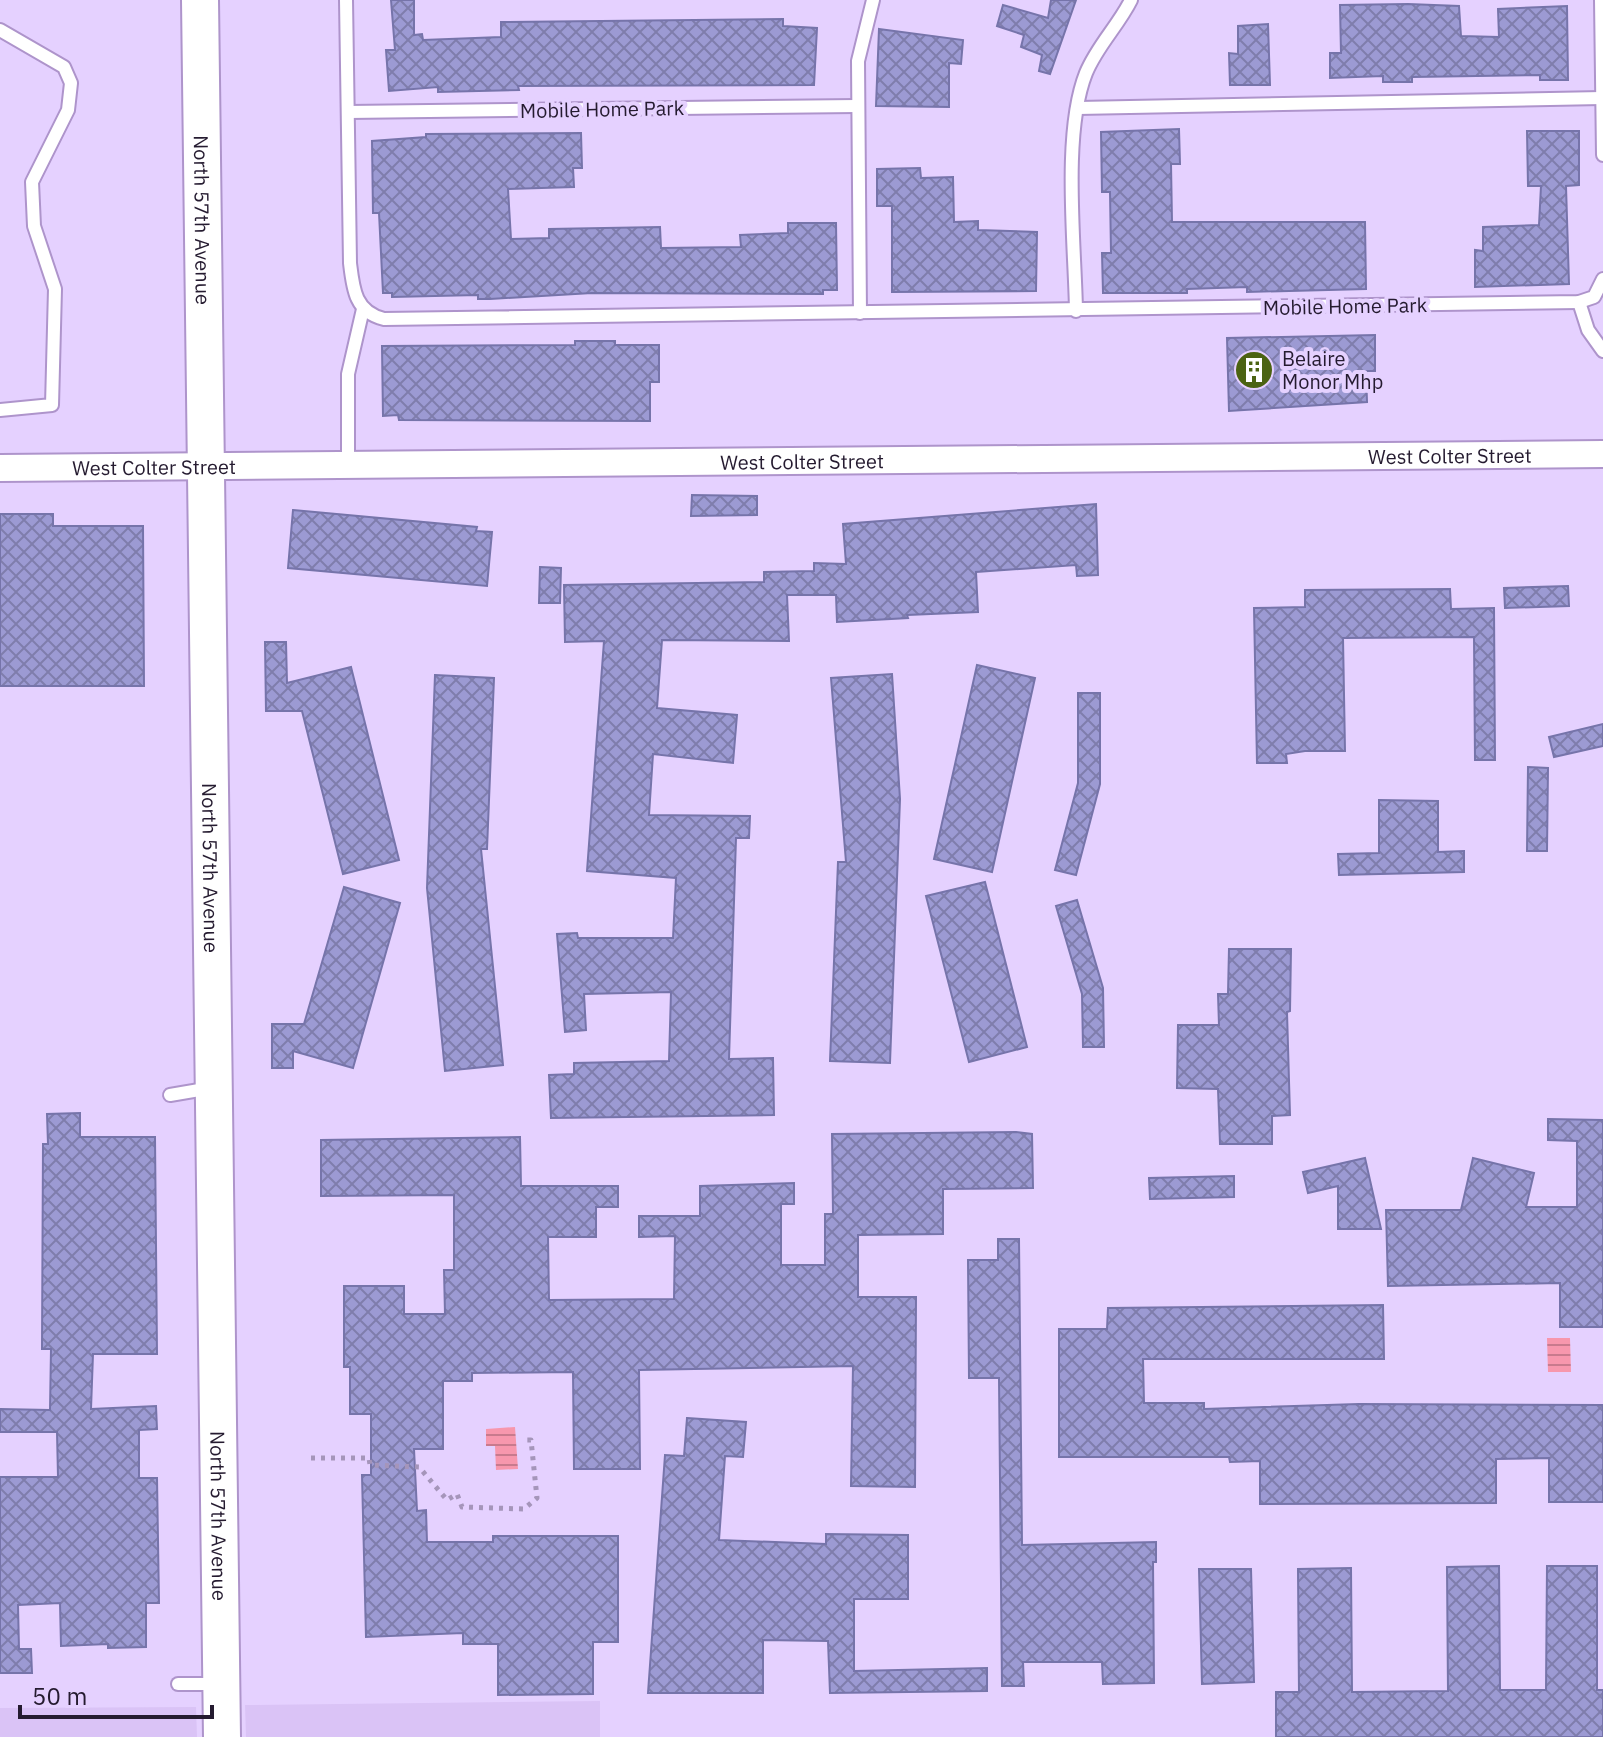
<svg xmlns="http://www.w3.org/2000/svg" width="1603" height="1737" viewBox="0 0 1603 1737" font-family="'IBM Plex Sans',sans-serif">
  <defs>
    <pattern id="water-rules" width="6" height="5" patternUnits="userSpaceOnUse" patternTransform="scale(2)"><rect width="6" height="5" fill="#f797ad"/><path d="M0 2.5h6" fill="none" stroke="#c87a8d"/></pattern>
    <pattern id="building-cross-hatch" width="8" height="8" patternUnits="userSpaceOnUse" patternTransform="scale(2)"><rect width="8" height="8" fill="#9c9ad3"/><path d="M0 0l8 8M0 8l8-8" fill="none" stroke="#7f7dac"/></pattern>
  </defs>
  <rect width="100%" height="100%" fill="#e5d1ff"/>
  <g fill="#dac3f6">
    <polygon points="600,1701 600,1737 246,1737 245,1705"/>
    <polygon points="196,1707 197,1737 0,1737 0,1708"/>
  </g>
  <g fill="url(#water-rules)">
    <polygon points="1547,1338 1570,1338 1571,1372 1548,1372"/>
    <polygon points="515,1427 518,1469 496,1470 495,1446 486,1446 486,1429"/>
  </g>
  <g fill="url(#building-cross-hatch)" stroke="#7674aa" stroke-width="2">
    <polygon points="391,0 414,0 414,35 422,34 423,40 501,37 501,22 783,19 783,26 817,28 814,85 518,86 519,90 438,92 438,87 389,91 386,50 395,50"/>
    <polygon points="1051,0 1076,0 1050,74 1039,71 1042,55 1021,47 1024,35 997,26 1003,5 1048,18"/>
    <polygon points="1408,4 1459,6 1461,36 1499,37 1498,9 1567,6 1568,80 1540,80 1540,75 1412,77 1412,82 1383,82 1383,76 1330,78 1330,53 1341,53 1340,5"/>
    <polygon points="1268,24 1270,85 1230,85 1229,53 1238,54 1238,26"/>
    <polygon points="879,29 963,40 961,64 949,63 949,107 876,106"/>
    <polygon points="1179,129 1180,164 1171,164 1172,222 1365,222 1366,289 1247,292 1247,287 1187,289 1187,293 1103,293 1102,253 1111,253 1110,192 1102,192 1101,132"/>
    <polygon points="1527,131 1579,131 1579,185 1566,186 1569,284 1475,287 1475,250 1483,251 1483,227 1539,225 1541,186 1528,186"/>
    <polygon points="581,133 582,168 573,168 574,187 508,189 511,239 549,238 549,229 660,227 661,248 741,247 740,235 788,233 788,223 836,223 837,290 823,290 823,294 592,293 490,299 478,299 478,295 392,297 392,293 383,293 379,213 373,213 372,141 426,137 426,134"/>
    <polygon points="920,168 921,178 953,177 954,222 978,221 978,230 1037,232 1036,291 892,292 892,206 877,206 877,169"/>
    <polygon points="1375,335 1375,371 1366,371 1367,402 1229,411 1227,338"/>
    <polygon points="575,341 615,341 615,345 659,345 659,382 650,382 650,421 399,420 398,415 383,416 382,346 575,345"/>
    <polygon points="692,495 757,496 757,515 691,516"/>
    <polygon points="1096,504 1098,575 1077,576 1076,565 976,572 978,612 907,615 908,618 837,622 836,595 787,595 789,641 662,640 657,708 737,715 733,763 653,754 649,815 750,816 749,838 736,838 729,1059 773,1058 774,1115 551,1118 549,1075 574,1074 574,1063 669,1061 671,992 584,994 586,1030 565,1032 557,934 577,933 578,938 673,938 676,878 587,871 604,641 565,642 564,585 764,582 764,572 814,571 814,563 846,564 843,524"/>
    <polygon points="293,510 477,527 476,531 492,532 487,586 288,568"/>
    <polygon points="0,514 53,514 53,526 143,526 144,686 0,686"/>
    <polygon points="540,567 561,568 560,603 539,603"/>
    <polygon points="1568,586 1569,606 1505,608 1504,588"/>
    <polygon points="1450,589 1451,609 1494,608 1495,760 1475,760 1474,637 1343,638 1345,751 1305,751 1286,754 1287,763 1257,763 1254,608 1305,607 1305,590"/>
    <polygon points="265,642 286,642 287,683 351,667 399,860 343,874 302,711 266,711"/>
    <polygon points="977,665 1035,678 992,872 934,859"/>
    <polygon points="892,674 900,799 890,1063 830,1061 838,862 846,862 831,678"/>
    <polygon points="435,675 494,678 487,849 481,849 503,1065 445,1071 427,888"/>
    <polygon points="1078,693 1100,693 1100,784 1076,875 1055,870 1078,783"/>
    <polygon points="1603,724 1603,746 1554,757 1549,737"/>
    <polygon points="1528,767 1548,768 1547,851 1527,851"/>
    <polygon points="1379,800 1438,801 1438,852 1464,851 1464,872 1339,875 1338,854 1379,853"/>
    <polygon points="985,882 1027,1047 969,1062 926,896"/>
    <polygon points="344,887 400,903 353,1068 293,1051 293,1068 272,1068 272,1024 304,1024"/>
    <polygon points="1077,900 1103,988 1104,1047 1083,1047 1082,994 1056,906"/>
    <polygon points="1229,949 1291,949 1290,1011 1287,1012 1290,1115 1272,1116 1272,1144 1220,1144 1218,1089 1177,1088 1178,1025 1219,1025 1218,994 1228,994"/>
    <polygon points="80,1113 80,1137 155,1137 157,1354 93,1354 91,1409 156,1406 157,1429 139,1430 139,1478 157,1478 159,1603 146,1603 146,1647 108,1648 108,1644 61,1646 60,1603 18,1605 19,1649 31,1649 32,1673 0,1673 0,1477 58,1477 57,1432 0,1432 0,1409 50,1410 51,1349 42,1349 43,1144 48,1144 47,1114"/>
    <polygon points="1548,1119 1603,1120 1603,1327 1560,1327 1560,1283 1388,1286 1386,1210 1461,1210 1473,1158 1534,1173 1526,1207 1577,1207 1577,1141 1548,1140"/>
    <polygon points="1016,1132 1032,1134 1033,1188 943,1189 943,1234 858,1235 858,1297 916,1297 915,1487 851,1486 853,1366 639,1370 640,1469 574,1469 573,1372 472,1373 472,1381 443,1381 443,1449 414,1449 417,1511 426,1510 427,1542 493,1542 493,1536 618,1536 618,1642 593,1642 593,1694 498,1695 498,1644 463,1644 463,1633 366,1637 362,1475 371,1475 371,1414 350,1414 350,1367 344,1367 344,1286 404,1286 404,1314 445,1314 444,1270 454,1270 454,1195 321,1196 321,1140 520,1137 521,1186 618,1186 618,1207 596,1207 596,1237 548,1237 549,1300 674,1299 675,1236 639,1237 639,1216 700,1216 700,1186 794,1183 794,1204 781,1204 781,1265 825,1265 825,1214 833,1214 832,1134"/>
    <polygon points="1365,1158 1381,1229 1338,1229 1338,1186 1308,1193 1303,1172"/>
    <polygon points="1234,1176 1234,1197 1150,1199 1149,1178"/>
    <polygon points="998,1239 1019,1239 1022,1545 1156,1542 1156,1562 1153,1562 1154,1683 1103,1684 1102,1662 1023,1662 1024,1686 1002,1686 999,1378 969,1378 968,1260 998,1260"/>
    <polygon points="1383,1305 1384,1359 1143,1359 1144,1403 1204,1403 1204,1409 1359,1404 1603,1405 1603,1502 1549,1502 1549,1458 1496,1459 1496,1503 1260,1504 1260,1461 1230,1462 1229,1457 1059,1457 1059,1329 1107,1329 1108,1308"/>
    <polygon points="687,1418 746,1422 743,1457 725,1456 719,1540 826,1544 826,1534 908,1535 908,1599 854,1599 854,1671 987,1668 987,1691 830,1693 828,1641 763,1640 763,1693 648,1693 665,1455 684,1456"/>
    <polygon points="1499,1566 1500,1690 1546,1690 1547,1566 1597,1566 1597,1690 1603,1690 1603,1737 1276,1737 1276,1692 1299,1692 1298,1569 1351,1568 1352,1692 1448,1691 1447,1567"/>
    <polygon points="1199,1569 1251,1569 1254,1682 1202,1684"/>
  </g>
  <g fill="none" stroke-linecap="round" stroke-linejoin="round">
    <defs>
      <g id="lane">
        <path d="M346,0L350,263C353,289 355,312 384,319L1579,302L1594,297L1603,279"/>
        <polyline points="1601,0 1603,155"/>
        <polyline points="0,30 64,67 71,83 68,110 32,182 34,226 55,289 52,405 0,410"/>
        <polyline points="1078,108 1602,98"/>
        <polyline points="348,112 857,106"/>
        <polyline points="1579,302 1588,330 1603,351"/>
        <path d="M1076,311C1075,245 1062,133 1086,73C1097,46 1118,26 1131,0"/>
        <polyline points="860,313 858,61 873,0"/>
        <polyline points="348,465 348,374 363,309"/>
        <polyline points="170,1095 211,1088"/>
        <polyline points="178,1684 219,1684"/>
      </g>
      <g id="street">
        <path id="s1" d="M0,468L1603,454"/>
      </g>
      <g id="secondary">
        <path id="s2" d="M200,0L222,1737"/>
      </g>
    </defs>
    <use href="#lane" stroke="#ae94cb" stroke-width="16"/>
    <use href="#street" stroke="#ae94cb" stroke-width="30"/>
    <use href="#secondary" stroke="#ae94cb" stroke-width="40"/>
    <polyline stroke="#a595ba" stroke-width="5" stroke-dasharray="4 6" stroke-linecap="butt" points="311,1458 369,1458 370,1465 419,1467 447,1500 457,1494 462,1507 524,1509 537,1498 531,1440 522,1440"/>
    <use href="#lane" stroke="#fff" stroke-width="12"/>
    <use href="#street" stroke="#fff" stroke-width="26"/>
    <use href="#secondary" stroke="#fff" stroke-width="36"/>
  </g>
  <defs>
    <symbol id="building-disc" viewBox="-11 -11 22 22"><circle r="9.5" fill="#4b6312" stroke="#e5d1ff"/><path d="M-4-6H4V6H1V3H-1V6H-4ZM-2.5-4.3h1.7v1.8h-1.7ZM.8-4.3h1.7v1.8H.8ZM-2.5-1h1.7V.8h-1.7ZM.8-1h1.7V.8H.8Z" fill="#fff"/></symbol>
  </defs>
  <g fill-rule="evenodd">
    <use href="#building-disc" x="1232" y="348" width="44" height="44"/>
  </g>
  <g text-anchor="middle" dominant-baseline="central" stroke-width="8" stroke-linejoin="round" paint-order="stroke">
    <g font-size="20" fill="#251b30" stroke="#e5d1ff">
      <text transform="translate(602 109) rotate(-1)">Mobile Home Park</text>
      <text stroke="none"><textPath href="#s2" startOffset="220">North 57th Avenue</textPath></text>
      <text transform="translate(1345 306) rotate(-1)">Mobile Home Park</text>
      <text stroke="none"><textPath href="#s1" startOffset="1450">West Colter Street</textPath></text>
      <text stroke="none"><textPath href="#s1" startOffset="802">West Colter Street</textPath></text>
      <text stroke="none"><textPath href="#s1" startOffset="154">West Colter Street</textPath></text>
      <text stroke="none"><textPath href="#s2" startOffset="868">North 57th Avenue</textPath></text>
      <text stroke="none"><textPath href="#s2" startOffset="1516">North 57th Avenue</textPath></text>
    </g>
    <g font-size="20" fill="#251b30" stroke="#e5d1ff" text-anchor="start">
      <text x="1282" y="358">Belaire<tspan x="1282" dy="23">Monor Mhp</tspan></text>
    </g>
  </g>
  <path d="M20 1705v12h192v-12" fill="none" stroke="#251b30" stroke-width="4"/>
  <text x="32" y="1705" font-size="24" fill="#251b30" stroke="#e5d1ff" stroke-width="6" paint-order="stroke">50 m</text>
</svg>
